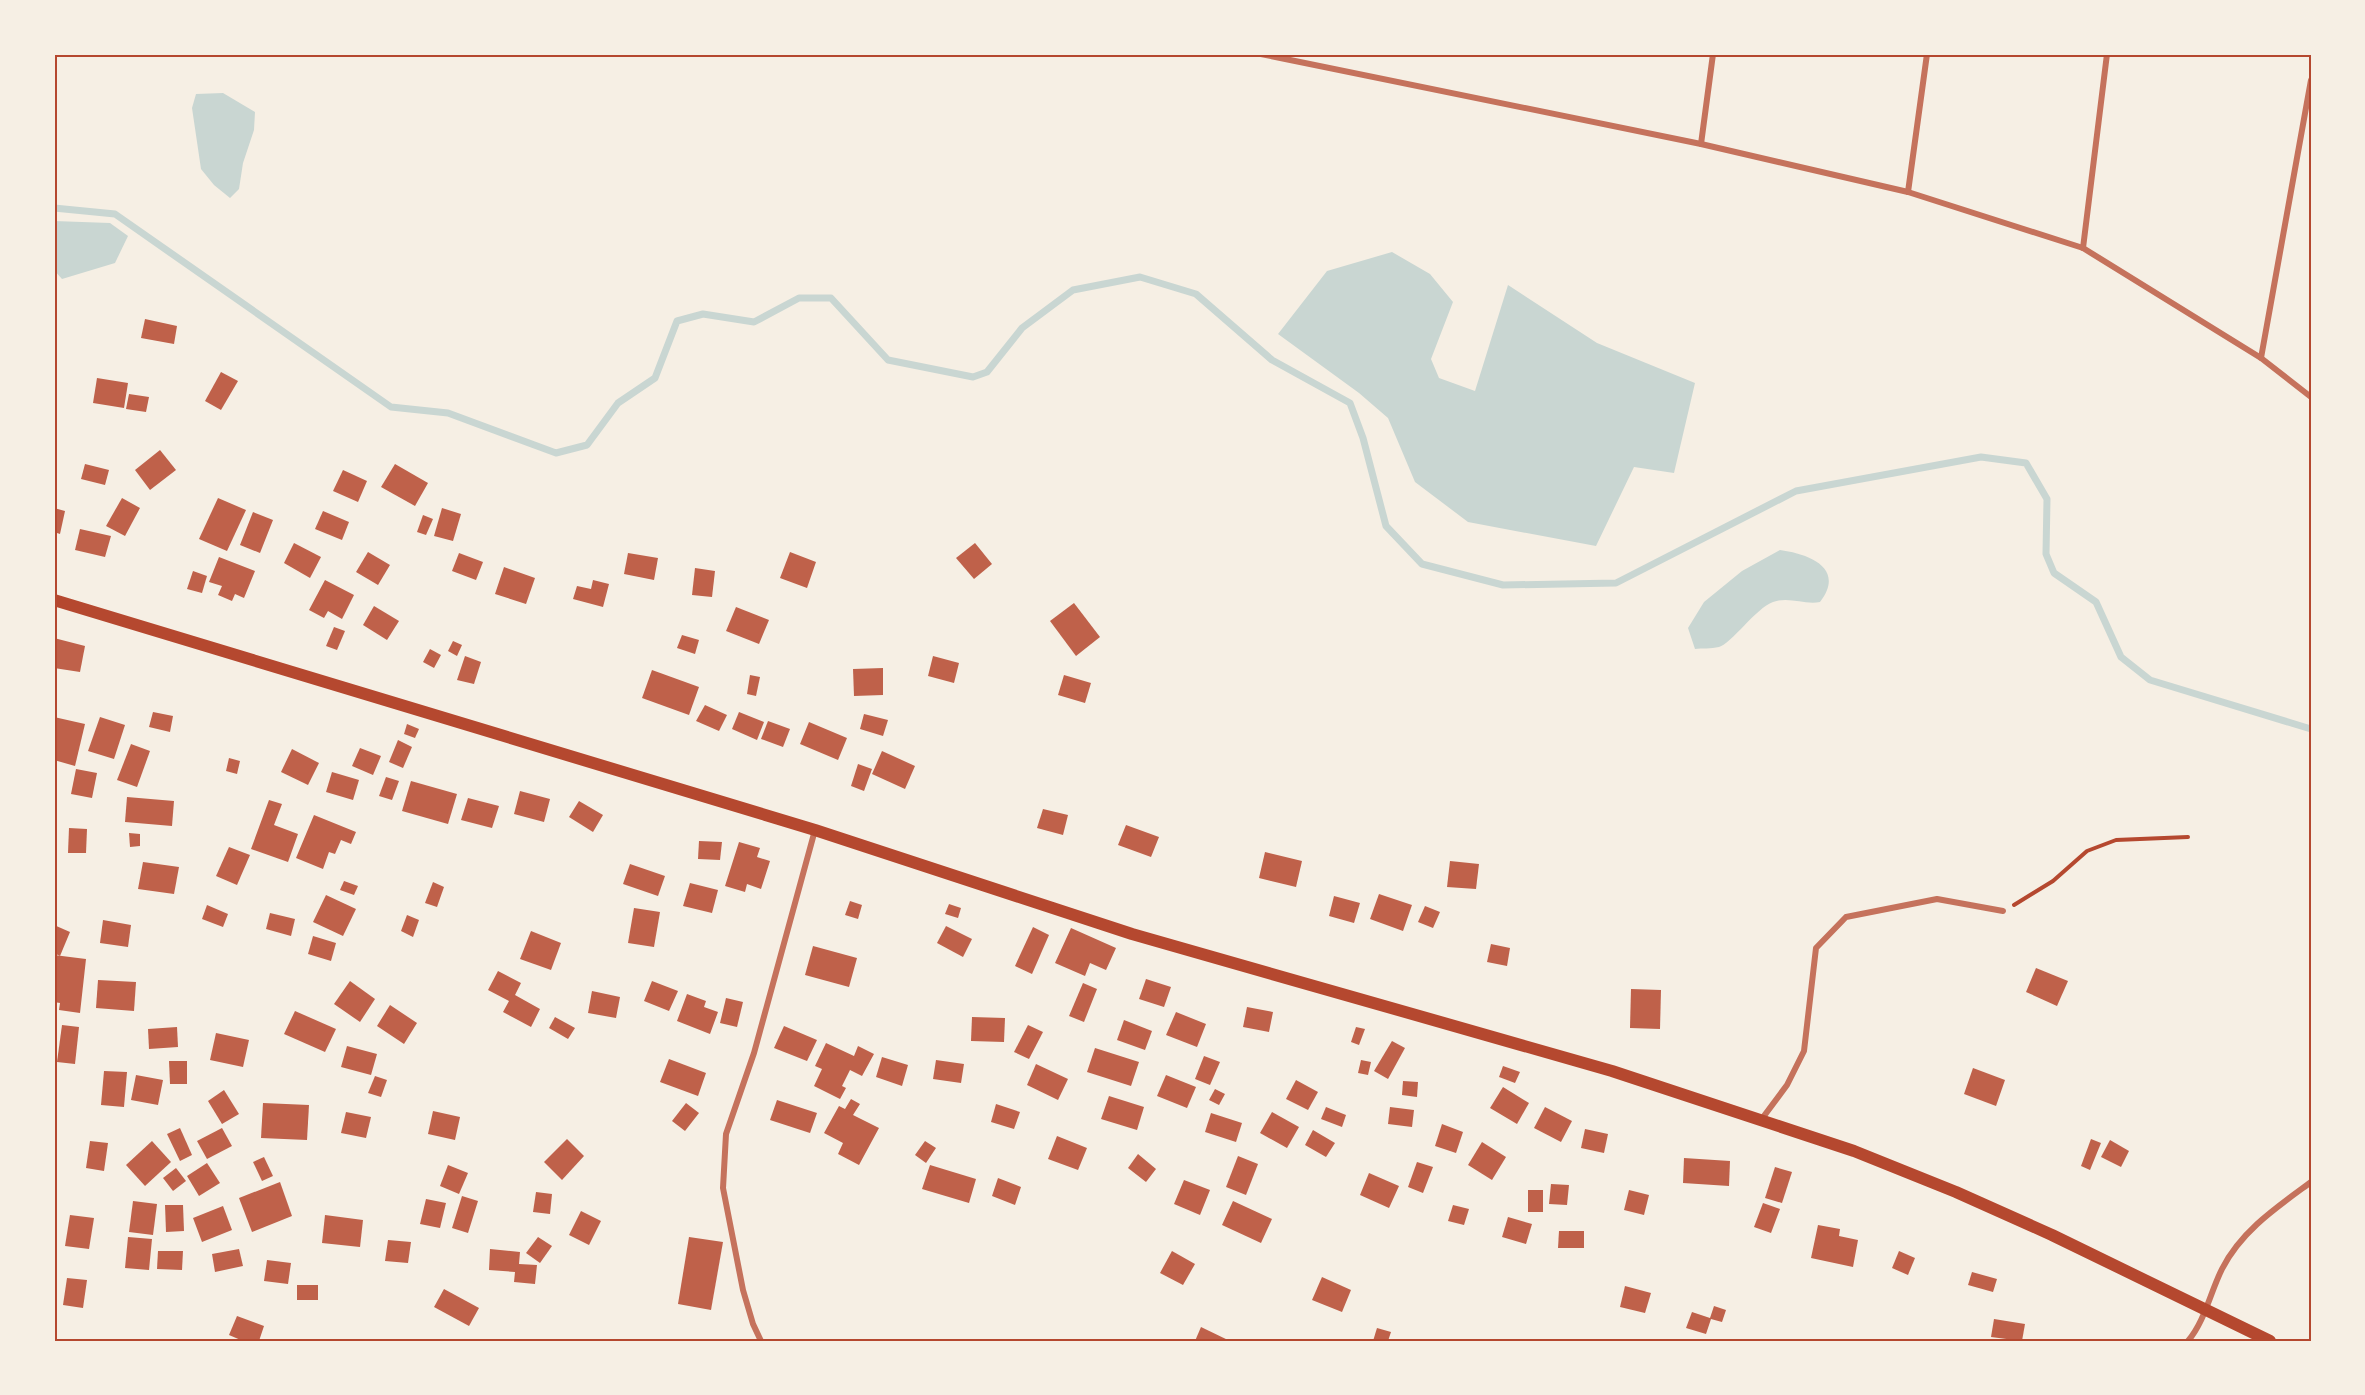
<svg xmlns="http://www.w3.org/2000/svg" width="2365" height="1395" viewBox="0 0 2365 1395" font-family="'PT Serif',serif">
  <rect width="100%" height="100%" fill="#f6efe4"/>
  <g fill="#c9d6d2">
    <polygon points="223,93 255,112 254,130 243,163 239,189 230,198 214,185 201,169 192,108 196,94"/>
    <polygon points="54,221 110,223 128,236 115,263 62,279 54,270"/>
    <polygon points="1392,252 1430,274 1453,302 1431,359 1439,378 1475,391 1508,285 1597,343 1695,383 1674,473 1634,467 1596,546 1468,522 1415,482 1388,418 1359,393 1278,334 1327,271"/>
    <path d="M1780,550C1809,554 1846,568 1820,602C1804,605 1789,596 1773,602C1756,608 1731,644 1719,647C1711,649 1702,648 1695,649L1688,628L1704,602L1742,571Z"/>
  </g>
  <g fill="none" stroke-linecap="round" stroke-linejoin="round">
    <polyline stroke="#c9d6d2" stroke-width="7" points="54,208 115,214 391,407 448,413 556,453 587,445 618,403 655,378 677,321 703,314 754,322 799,298 831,298 888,360 973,377 987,372 1022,328 1073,290 1140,277 1196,294 1272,360 1350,403 1363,438 1386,526 1422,564 1503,585 1616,583 1796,491 1981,457 2026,463 2047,499 2046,554 2054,573 2096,602 2121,657 2150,680 2311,729"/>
  </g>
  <g fill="#bf614a">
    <polygon points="145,319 177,326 174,344 141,338"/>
    <polygon points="221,372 238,381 221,410 205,401"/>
    <polygon points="97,378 128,383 124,408 93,403"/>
    <polygon points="129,394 149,397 146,412 126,409"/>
    <polygon points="160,450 176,470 150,490 135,470"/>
    <polygon points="85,464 109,470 105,485 81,479"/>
    <polygon points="395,464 428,483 415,506 381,487"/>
    <polygon points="343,470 367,481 358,502 333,491"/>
    <polygon points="122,498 140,508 125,536 106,526"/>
    <polygon points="218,498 246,510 227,551 199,539"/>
    <polygon points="54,508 65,511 60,534 54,532"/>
    <polygon points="442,508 461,514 453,541 434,536"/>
    <polygon points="323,511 349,522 342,540 315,529"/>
    <polygon points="253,512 273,520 260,553 240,545"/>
    <polygon points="423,515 433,519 426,535 417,532"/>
    <polygon points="80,529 111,536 105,557 75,550"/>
    <polygon points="294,543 321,557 310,578 284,563"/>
    <polygon points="975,543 992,564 974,579 956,558"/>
    <polygon points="368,552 390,565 378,585 356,572"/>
    <polygon points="790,552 816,562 807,588 780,578"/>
    <polygon points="459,553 483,562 476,580 452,571"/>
    <polygon points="628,553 658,558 654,580 624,574"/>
    <polygon points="219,557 255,571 244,598 235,594 232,601 218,595 222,586 209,582"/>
    <polygon points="504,567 535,578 526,604 495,594"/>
    <polygon points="695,568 715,571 712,597 692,595"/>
    <polygon points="193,571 207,576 202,593 187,589"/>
    <polygon points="325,580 354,595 342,619 328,611 324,618 309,610"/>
    <polygon points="593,580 609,584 603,607 573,599 577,586 591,589"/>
    <polygon points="1074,603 1100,637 1076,656 1050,621"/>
    <polygon points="374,606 399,621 387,640 363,625"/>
    <polygon points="736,607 769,620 759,644 726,631"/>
    <polygon points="334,627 345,631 337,650 326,646"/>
    <polygon points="682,635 699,640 695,654 677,648"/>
    <polygon points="54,638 85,646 80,672 54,668"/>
    <polygon points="453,641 462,645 457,656 448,651"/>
    <polygon points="430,649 441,655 434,668 423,662"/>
    <polygon points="465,656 481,662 474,684 457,680"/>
    <polygon points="933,656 959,663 954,683 928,676"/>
    <polygon points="883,668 883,695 854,696 853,669"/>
    <polygon points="652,670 699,687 689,715 642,698"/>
    <polygon points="750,675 760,677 756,696 747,694"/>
    <polygon points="1064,675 1091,683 1085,703 1058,695"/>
    <polygon points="705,705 727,715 719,731 696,721"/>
    <polygon points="153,712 173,716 170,732 149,727"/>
    <polygon points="739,712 764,722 757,740 732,729"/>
    <polygon points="864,714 888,720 883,736 860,729"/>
    <polygon points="54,717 85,724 75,766 54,760"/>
    <polygon points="100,717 125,725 114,759 88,751"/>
    <polygon points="768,721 790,729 783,747 761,739"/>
    <polygon points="809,722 847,738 838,760 800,744"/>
    <polygon points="407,724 419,729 415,738 404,734"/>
    <polygon points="398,740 412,747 403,768 389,762"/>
    <polygon points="131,744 150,751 137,787 117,780"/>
    <polygon points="360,748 381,756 373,775 352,766"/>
    <polygon points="292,749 319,763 308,785 281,772"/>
    <polygon points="882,751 915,766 905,789 872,774"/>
    <polygon points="229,758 240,761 237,774 226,771"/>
    <polygon points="858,764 872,769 864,791 851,786"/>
    <polygon points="76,769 97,773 92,798 71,794"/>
    <polygon points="332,772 359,780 353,800 326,792"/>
    <polygon points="386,777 399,781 392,800 379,796"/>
    <polygon points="411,781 457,794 448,824 402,811"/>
    <polygon points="520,791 550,799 544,822 514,814"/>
    <polygon points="127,797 174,801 172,826 125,822"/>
    <polygon points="468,798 499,806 492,828 461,820"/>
    <polygon points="269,800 282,804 274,825 298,834 288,862 251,849"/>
    <polygon points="579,801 603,815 593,832 569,817"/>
    <polygon points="1043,809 1068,815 1063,835 1037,828"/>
    <polygon points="314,815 356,832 351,844 341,840 335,854 329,852 323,869 296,858"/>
    <polygon points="1126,825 1159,837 1151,857 1118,845"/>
    <polygon points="69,828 87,829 86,853 68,853"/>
    <polygon points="129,833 140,834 140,846 130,847"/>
    <polygon points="699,841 722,842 720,860 698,859"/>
    <polygon points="739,842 760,848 757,857 770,861 761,889 747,884 745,892 725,886"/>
    <polygon points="229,847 250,855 237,885 216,876"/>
    <polygon points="1265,852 1302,861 1296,887 1259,878"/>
    <polygon points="1450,861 1479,864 1476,889 1447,887"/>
    <polygon points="143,862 179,867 174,894 138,889"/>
    <polygon points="630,864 665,876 658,896 623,884"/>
    <polygon points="344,881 358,886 354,895 340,890"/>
    <polygon points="433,882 444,887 437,907 425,903"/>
    <polygon points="690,883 718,890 712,913 683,906"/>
    <polygon points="1379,894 1412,905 1403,931 1370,919"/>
    <polygon points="326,895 356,909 343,936 313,922"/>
    <polygon points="1334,896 1360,903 1354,923 1329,916"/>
    <polygon points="850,901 862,905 858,919 845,915"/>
    <polygon points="949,904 961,908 958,918 945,914"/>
    <polygon points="207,905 228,914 223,927 202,919"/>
    <polygon points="1425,906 1440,912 1433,928 1418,922"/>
    <polygon points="634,908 660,912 654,947 628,943"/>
    <polygon points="270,913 295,919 291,936 266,929"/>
    <polygon points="407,915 419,920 413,937 401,931"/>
    <polygon points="103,920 131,925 128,947 100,943"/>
    <polygon points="54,925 70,932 60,956 54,953"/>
    <polygon points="946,926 972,939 963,957 937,943"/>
    <polygon points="1033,927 1049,935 1032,974 1015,966"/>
    <polygon points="1071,928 1116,948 1106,970 1090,963 1085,976 1055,963"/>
    <polygon points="531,931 561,943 551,970 520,959"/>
    <polygon points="313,936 336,943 331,961 308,954"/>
    <polygon points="1491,944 1510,948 1507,966 1487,962"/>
    <polygon points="813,946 857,958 849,987 805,975"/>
    <polygon points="54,955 86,959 80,1013 59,1010 60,1003 54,1002"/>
    <polygon points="2036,968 2068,981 2057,1006 2026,992"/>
    <polygon points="498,971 521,983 515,995 540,1009 531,1027 503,1012 509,1001 488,990"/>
    <polygon points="1146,979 1171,987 1164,1007 1139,999"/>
    <polygon points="98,980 136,982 134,1011 96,1008"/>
    <polygon points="350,981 375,999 360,1022 334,1004"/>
    <polygon points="652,981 678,991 669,1011 644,1001"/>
    <polygon points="1083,983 1097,989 1084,1022 1069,1016"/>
    <polygon points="1631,989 1661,990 1660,1029 1630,1028"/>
    <polygon points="592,991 620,997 616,1018 588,1013"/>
    <polygon points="687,994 706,1001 704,1007 718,1012 710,1034 677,1021"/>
    <polygon points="726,998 743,1002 737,1027 720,1023"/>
    <polygon points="390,1005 417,1023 404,1044 377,1026"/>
    <polygon points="1247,1007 1273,1012 1269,1032 1243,1027"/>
    <polygon points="295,1011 336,1029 325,1052 284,1034"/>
    <polygon points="1176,1012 1206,1024 1197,1047 1166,1035"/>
    <polygon points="555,1017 575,1028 568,1039 549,1028"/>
    <polygon points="972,1017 1005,1018 1004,1042 971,1041"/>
    <polygon points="1124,1020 1152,1031 1145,1050 1117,1040"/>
    <polygon points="62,1025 79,1027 75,1064 57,1062"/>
    <polygon points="1028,1025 1043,1032 1029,1059 1014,1052"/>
    <polygon points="784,1026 817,1040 807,1061 774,1048"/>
    <polygon points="177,1027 178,1047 149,1049 148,1029"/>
    <polygon points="1356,1027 1365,1029 1359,1045 1351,1042"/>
    <polygon points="216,1033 249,1040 243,1067 210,1060"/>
    <polygon points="1392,1041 1405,1048 1388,1079 1374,1071"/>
    <polygon points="826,1043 854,1056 858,1046 874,1054 862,1076 850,1070 842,1086 846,1088 840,1099 814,1086 822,1069 815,1066"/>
    <polygon points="347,1046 377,1054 371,1075 341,1067"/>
    <polygon points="1095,1048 1139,1062 1131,1086 1087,1072"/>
    <polygon points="1204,1056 1220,1062 1210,1085 1195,1079"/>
    <polygon points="882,1057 908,1065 902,1086 876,1077"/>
    <polygon points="669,1059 706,1073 698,1096 660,1082"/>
    <polygon points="936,1060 964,1064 961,1083 933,1079"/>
    <polygon points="1361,1060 1371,1062 1368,1075 1358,1073"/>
    <polygon points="169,1061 187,1061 187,1084 170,1084"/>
    <polygon points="1036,1064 1068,1079 1058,1100 1027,1085"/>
    <polygon points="1503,1066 1520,1072 1515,1083 1499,1077"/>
    <polygon points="1973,1068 2005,1080 1996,1106 1964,1094"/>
    <polygon points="104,1071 127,1072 124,1107 101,1105"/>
    <polygon points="136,1075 163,1080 158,1105 131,1100"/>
    <polygon points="1166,1075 1196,1087 1187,1108 1157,1096"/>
    <polygon points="375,1076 387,1080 381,1097 368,1093"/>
    <polygon points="1296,1080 1318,1092 1308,1110 1286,1099"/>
    <polygon points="1403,1081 1418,1082 1417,1097 1402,1095"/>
    <polygon points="1503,1087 1529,1103 1517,1124 1490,1108"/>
    <polygon points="1215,1089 1225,1094 1219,1105 1209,1100"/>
    <polygon points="224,1090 239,1114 222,1124 208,1101"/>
    <polygon points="1109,1096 1144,1107 1137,1130 1101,1119"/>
    <polygon points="851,1099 860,1104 853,1115 879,1128 859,1165 838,1154 843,1143 824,1133 839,1106 845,1109"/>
    <polygon points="777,1100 817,1113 810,1133 770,1120"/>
    <polygon points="263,1103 309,1105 307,1140 261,1138"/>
    <polygon points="686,1103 699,1113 685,1131 672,1121"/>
    <polygon points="996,1104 1020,1112 1014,1129 991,1122"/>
    <polygon points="1326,1107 1346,1115 1342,1127 1321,1119"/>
    <polygon points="1390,1107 1414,1110 1412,1127 1388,1124"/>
    <polygon points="1545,1107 1572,1121 1561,1142 1534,1128"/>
    <polygon points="433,1111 460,1117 455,1140 428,1134"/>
    <polygon points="346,1112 371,1117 366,1138 341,1133"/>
    <polygon points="1272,1112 1299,1127 1287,1148 1260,1133"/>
    <polygon points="1211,1113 1242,1123 1236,1142 1205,1132"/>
    <polygon points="1442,1124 1463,1132 1456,1153 1435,1146"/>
    <polygon points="180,1128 192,1155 180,1161 167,1134"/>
    <polygon points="222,1128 232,1146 207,1159 197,1141"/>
    <polygon points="1585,1129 1608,1134 1604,1153 1581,1148"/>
    <polygon points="1313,1130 1335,1143 1326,1157 1305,1145"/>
    <polygon points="1057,1136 1087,1148 1078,1170 1048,1159"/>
    <polygon points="567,1139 584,1156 562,1180 544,1162"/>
    <polygon points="2091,1139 2101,1143 2090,1170 2081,1166"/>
    <polygon points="2110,1140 2129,1151 2121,1167 2101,1157"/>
    <polygon points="90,1141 108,1143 104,1171 86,1168"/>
    <polygon points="152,1141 171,1162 145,1186 126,1165"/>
    <polygon points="925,1141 936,1148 926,1163 915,1155"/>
    <polygon points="1482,1142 1506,1157 1492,1180 1468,1165"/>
    <polygon points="1138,1154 1156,1169 1146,1182 1128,1168"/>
    <polygon points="1238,1156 1258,1164 1246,1195 1226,1187"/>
    <polygon points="264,1157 273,1176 262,1181 253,1162"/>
    <polygon points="1684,1158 1730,1161 1729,1186 1683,1183"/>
    <polygon points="1417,1162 1433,1167 1423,1193 1408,1187"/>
    <polygon points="207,1163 220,1183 199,1196 187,1176"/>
    <polygon points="448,1165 468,1173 459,1194 440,1186"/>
    <polygon points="930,1165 976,1179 969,1203 922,1189"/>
    <polygon points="1775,1167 1792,1172 1782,1203 1765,1198"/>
    <polygon points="176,1168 186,1181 173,1191 163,1178"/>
    <polygon points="1369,1173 1399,1186 1389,1208 1360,1195"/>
    <polygon points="998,1178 1021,1187 1015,1205 992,1196"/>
    <polygon points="1184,1180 1210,1190 1200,1215 1174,1204"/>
    <polygon points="280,1182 292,1216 252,1232 239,1198"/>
    <polygon points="1551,1184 1569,1185 1567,1205 1549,1204"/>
    <rect x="1528" y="1190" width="15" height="22"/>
    <polygon points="1629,1190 1649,1195 1644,1215 1624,1210"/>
    <polygon points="536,1192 552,1194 550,1214 533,1212"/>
    <polygon points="462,1196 478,1201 468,1233 452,1228"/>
    <polygon points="426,1199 446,1203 440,1228 420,1224"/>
    <polygon points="133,1201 157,1204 153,1235 129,1232"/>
    <polygon points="1233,1201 1272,1219 1261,1243 1222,1225"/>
    <polygon points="1763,1203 1780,1209 1771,1233 1754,1227"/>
    <polygon points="165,1205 183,1205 184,1231 166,1232"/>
    <polygon points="1453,1205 1469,1209 1464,1225 1448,1221"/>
    <polygon points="223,1206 232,1230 202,1242 193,1218"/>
    <polygon points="581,1211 601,1221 589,1245 569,1235"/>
    <polygon points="70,1215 94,1218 89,1249 65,1246"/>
    <polygon points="325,1215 363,1220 360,1247 322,1243"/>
    <polygon points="1508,1217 1532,1224 1526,1244 1502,1237"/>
    <polygon points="1818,1225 1840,1229 1839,1236 1858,1240 1853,1267 1811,1258"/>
    <polygon points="1559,1231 1584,1231 1584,1248 1558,1248"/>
    <polygon points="128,1237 152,1239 149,1270 125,1268"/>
    <polygon points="538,1237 552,1246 540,1263 526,1253"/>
    <polygon points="689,1237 723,1242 711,1310 678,1304"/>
    <polygon points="388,1240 411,1242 408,1263 385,1261"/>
    <polygon points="239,1249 243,1266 215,1272 212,1254"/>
    <polygon points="490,1249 520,1252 519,1264 537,1265 535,1284 514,1282 515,1272 489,1270"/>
    <polygon points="158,1251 183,1251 182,1270 157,1269"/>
    <polygon points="1172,1251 1195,1264 1183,1285 1160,1273"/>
    <polygon points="1899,1251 1915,1258 1908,1275 1892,1268"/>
    <polygon points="267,1260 291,1263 288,1284 264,1281"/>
    <polygon points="1972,1272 1997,1279 1993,1292 1968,1285"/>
    <polygon points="1322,1277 1351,1290 1342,1312 1312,1300"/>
    <polygon points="67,1278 87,1280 83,1308 63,1305"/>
    <rect x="297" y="1285" width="21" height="15"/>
    <polygon points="1625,1286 1651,1293 1645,1313 1620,1307"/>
    <polygon points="444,1289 479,1308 469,1326 434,1307"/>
    <polygon points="1714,1306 1726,1310 1722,1322 1711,1319 1706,1334 1686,1328 1692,1312 1710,1318"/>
    <polygon points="237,1316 264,1326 259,1341 243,1341 229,1335"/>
    <polygon points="1994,1319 2025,1324 2022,1341 1991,1337"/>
    <polygon points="1201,1327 1230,1341 1195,1341"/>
    <polygon points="1377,1328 1391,1332 1388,1341 1373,1341"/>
  </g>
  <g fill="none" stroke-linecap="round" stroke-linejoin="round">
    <polyline stroke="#b5482f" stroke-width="4" points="2014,905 2053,881 2087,851 2116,840 2188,837"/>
    <g stroke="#c5725c" stroke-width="6">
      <polyline points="1261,54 1701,144 1908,192 2083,248 2261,358 2311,397"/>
      <polyline points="1701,144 1713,54"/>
      <polyline points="1908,192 1927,54"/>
      <polyline points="2083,248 2107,54"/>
      <polyline points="2261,358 2311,80"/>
      <polyline points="1761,1120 1787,1085 1804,1051 1816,948 1846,917 1937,899 2003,911"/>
      <polyline points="761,1341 753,1324 743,1290 723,1188 726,1134 754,1053 815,830"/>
      <path d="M2188,1341C2205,1321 2210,1293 2222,1269C2241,1231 2277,1207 2311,1182"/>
    </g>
    <polyline stroke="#b5482f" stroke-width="12" points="54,600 815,830 1132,934 1612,1071 1854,1151 1956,1192 2052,1235 2270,1341"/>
  </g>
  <rect width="2365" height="1395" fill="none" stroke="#f6efe4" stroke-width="111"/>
  <rect x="56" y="56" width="2254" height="1284" fill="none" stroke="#b5482f" stroke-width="2"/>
</svg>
